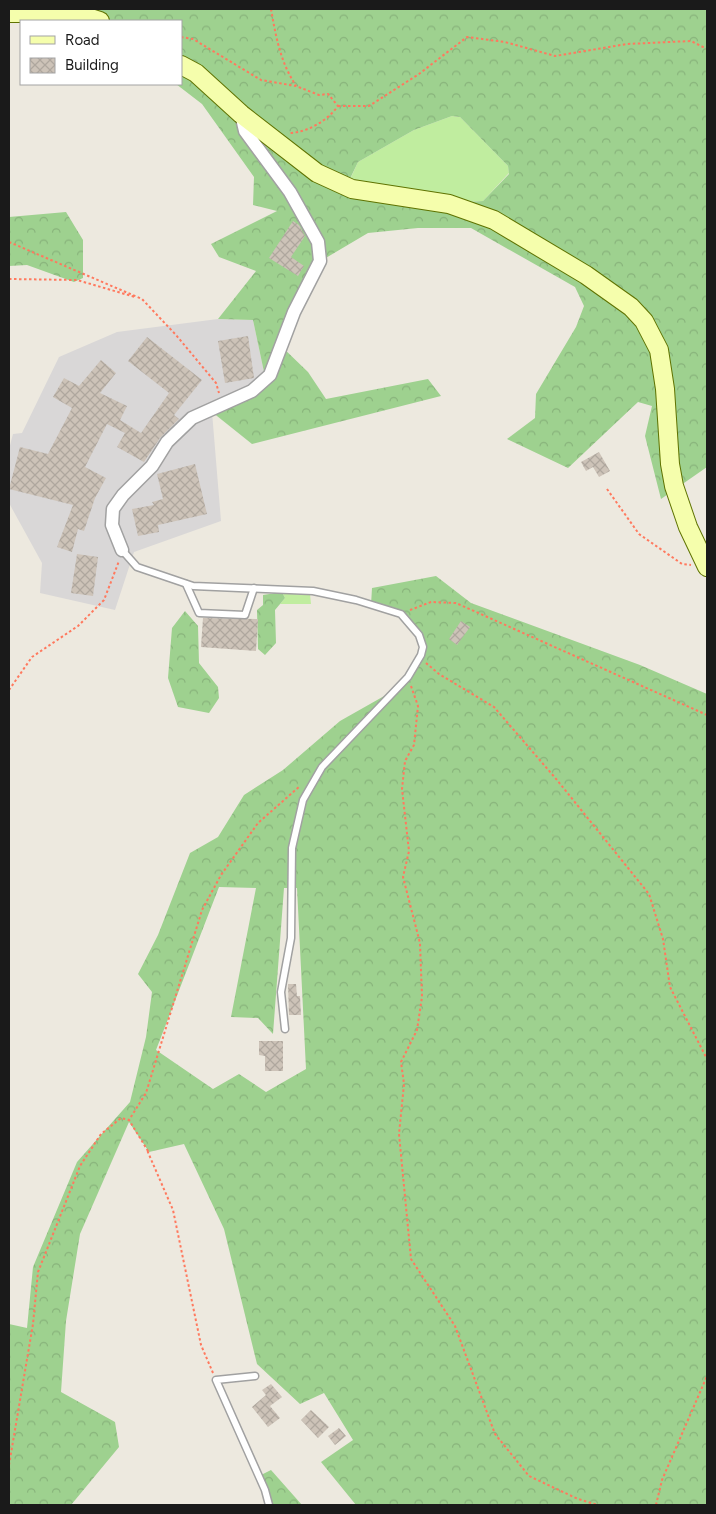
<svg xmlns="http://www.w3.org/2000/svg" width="716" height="1514" viewBox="0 0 716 1514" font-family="Figtree,sans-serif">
  <defs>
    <pattern id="forest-crowns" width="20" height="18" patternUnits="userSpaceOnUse" patternTransform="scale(1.25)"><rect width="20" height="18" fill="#9ed18f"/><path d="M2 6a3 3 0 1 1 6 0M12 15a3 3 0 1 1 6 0" fill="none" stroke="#88b37b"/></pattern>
    <pattern id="building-cross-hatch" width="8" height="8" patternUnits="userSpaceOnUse" patternTransform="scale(1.25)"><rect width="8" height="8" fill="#cdc3b8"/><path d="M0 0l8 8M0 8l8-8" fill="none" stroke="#afa79e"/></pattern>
  </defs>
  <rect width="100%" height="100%" fill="#ede9df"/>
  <polygon fill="#d9d7d7" points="218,319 253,320 264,372 253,387 212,412 221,521 134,552 115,610 40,593 42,563 9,503 9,449 13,434 22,433 59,357 117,332"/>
  <g fill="#c0ed9f">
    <polygon points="452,116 460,117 508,166 509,173 483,201 467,202 347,186 358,162 414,130"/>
    <polygon points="283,594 310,594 311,604 280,604 285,598"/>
  </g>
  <g fill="url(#forest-crowns)" fill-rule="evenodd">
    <path d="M91,9H707V467L661,499L645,436L652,406L638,402L568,468L507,439L535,418L536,394L576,327L584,306L575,287L471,228H418L368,233L319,262L280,345L308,372L326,399L428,379L441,396L252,444L212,412L253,387L264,372L253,320L218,319L256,271L219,257L211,244L277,211L253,205L254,177L202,104L176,84H181V21H89ZM452,116L460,117L508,166L509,174L483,201L467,202L347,185L358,162L414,130Z"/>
    <polygon points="66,212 83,240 83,278 74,282 27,265 9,266 9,217"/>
    <path d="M436,576L471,603L640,665L707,694V1505H356L321,1462L353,1440L324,1393L300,1404L257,1364L224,1229L184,1144L149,1152L129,1122L80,1234L66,1321L61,1392L115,1422L119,1447L71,1505H9V1324L27,1328L33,1267L77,1162L130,1102L146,1037L152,992L138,974L158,935L190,853L218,837L244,795L283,770L340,721L393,691L415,667L422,647L419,635L400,614L371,605L372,588ZM219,887L256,888L231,1017L258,1018L273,1034L284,888H297L306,1069L266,1092L239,1074L213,1089L156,1050Z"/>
    <polygon points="282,592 285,598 275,610 276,643 265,655 258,649 257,610 263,605 263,595"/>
    <polygon points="185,611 198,626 199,663 218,687 219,698 209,713 178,707 168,678 172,628"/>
    <polygon points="271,1470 302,1505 270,1505 259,1476"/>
  </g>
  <g fill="url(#building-cross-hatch)">
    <polygon points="293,221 299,225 305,236 291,257 304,266 298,276 269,258"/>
    <polygon points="248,336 254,378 225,383 218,341"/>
    <polygon points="147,337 202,380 174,415 179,419 160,438 144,462 117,447 125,433 107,424 85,467 106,478 95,498 84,531 78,529 72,552 57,547 73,505 9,489 20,447 48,454 72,408 53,397 64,378 79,386 101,360 116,373 100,393 127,406 120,420 141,433 169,393 128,361"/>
    <polygon points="599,452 610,471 599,477 593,467 586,471 581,462"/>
    <polygon points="195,464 207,514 158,525 159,532 138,536 132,509 154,505 152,502 163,499 157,474"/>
    <polygon points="77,554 98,557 93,596 71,593"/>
    <polygon points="203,618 258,619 256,651 201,647"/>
    <polygon points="461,621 470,627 457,645 449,639"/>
    <polygon points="288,984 296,984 297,996 300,996 301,1015 289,1015"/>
    <polygon points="259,1041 283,1041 283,1071 265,1071 265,1056 259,1055"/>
    <polygon points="271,1384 282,1397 270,1406 280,1418 268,1427 252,1407 266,1395 262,1390"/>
    <polygon points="311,1410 329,1427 318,1438 301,1420"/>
    <polygon points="339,1428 346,1436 335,1445 328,1436"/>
  </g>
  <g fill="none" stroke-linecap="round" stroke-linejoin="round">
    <defs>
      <g id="lane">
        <polyline points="122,550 137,567 193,586 313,591 356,600 401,614 419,635 423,647 421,655 408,677 322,767 303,800 292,848 291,938 281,992 285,1029"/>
        <polyline points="186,584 199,613 245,615 254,588"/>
        <polyline points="255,1376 216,1380 265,1490 269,1505"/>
      </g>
      <polyline id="street" points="122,550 112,525 113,509 123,495 152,466 167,442 192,418 252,391 270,375 294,312 320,261 318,242 290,192 245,131 241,114"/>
      <g id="secondary">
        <polyline points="9,13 75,13 100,21"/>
        <polyline points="181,65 196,73 241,114 317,173 352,189 449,204 494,220 586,275 631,307 644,321 659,350 665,389 670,464 674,486 688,527 707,567"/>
      </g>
    </defs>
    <use href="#lane" stroke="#a1a1a1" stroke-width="9"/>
    <use href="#street" stroke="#a1a1a1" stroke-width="15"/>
    <use href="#secondary" stroke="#5f7300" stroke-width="20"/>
    <g stroke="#ff795e" stroke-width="2" stroke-dasharray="2.5 2.5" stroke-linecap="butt">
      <path d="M271,9C276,37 280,61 296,86"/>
      <path d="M181,37L193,39L261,80L296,86L319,95L328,94L338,106C327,121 308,132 290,133"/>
      <polyline points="338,106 369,106 419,74 467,37 505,42 555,56 627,44 691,41 707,49"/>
      <polyline points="9,242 142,299 176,335 216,383 219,393"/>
      <polyline points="9,279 77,280 135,297"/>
      <polyline points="607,489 639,534 682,564 691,565"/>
      <polyline points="410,610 431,602 456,603 707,715"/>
      <polyline points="426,663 439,674 494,707 557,780 649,894 663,939 670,987 707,1059"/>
      <polyline points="411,686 418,706 414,745 405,761 402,789 409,851 403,877 420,943 422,997 417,1030 401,1062 404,1084 399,1134 411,1259 455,1326 495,1434 529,1476 578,1499 598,1505"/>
      <polyline points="9,690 32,657 78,626 104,600 119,561"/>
      <polyline points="213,1373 201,1345 173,1210 147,1150 148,1151 129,1120 146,1093 202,910 221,875 258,823 300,786"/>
      <polyline points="9,1465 33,1324 38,1272 80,1166 101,1134 121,1118 129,1120"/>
      <polyline points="656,1505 662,1480 707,1376"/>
    </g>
    <use href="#lane" stroke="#fff" stroke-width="6"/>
    <use href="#street" stroke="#fff" stroke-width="12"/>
    <use href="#secondary" stroke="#f5feac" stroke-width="18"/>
  </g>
  <rect width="716" height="1514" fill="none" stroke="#1a1a1a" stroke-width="20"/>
  <rect x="20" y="20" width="162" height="65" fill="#ffffff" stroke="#a3a3a3"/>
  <rect x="30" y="36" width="25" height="8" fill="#f5feac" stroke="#a3a3a3"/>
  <text x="65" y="45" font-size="15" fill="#1a1a1a">Road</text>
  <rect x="30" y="58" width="25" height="15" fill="url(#building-cross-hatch)" stroke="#a3a3a3"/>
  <text x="65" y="70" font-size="15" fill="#1a1a1a">Building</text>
</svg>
